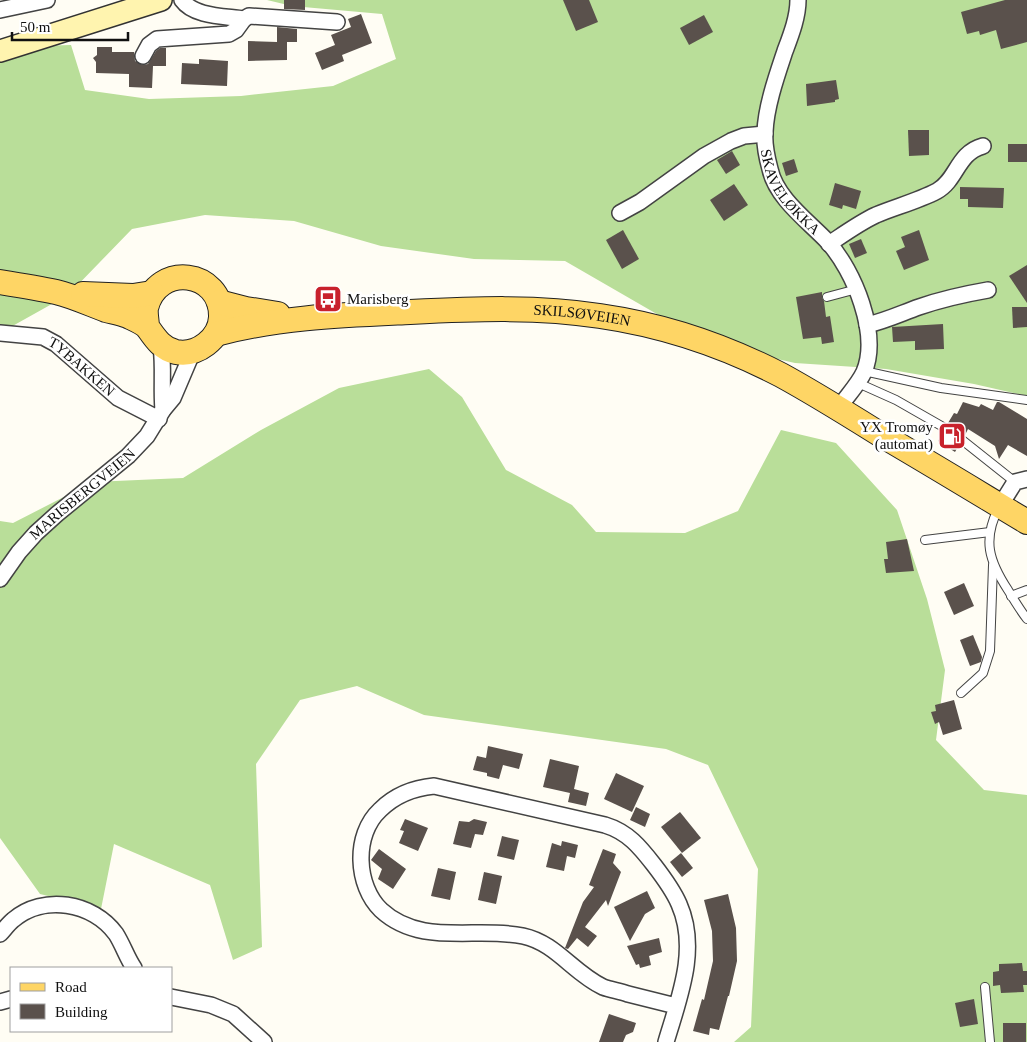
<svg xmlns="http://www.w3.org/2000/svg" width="1027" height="1042" viewBox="0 0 1027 1042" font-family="'Times New Roman',serif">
  <rect width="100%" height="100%" fill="#fffdf4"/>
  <g fill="#b9de99">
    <polygon points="267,0 1027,0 1027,396 974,384 886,369 795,363 707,343 565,261 474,259 381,246 294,221 205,215 132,229 68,295 0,333 0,47 71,45 85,90 149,99 241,96 333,86 396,59 382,14 292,6"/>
    <polygon points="429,369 462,397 506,470 572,505 596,532 685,533 738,511 781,430 836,443 897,510 927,599 945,670 936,740 984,790 1027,795 1027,1042 734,1042 751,1027 758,869 708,765 666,749 424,715 357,686 300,700 256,764 262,947 233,960 210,885 114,844 101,909 40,894 0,838 0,521 13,523 93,482 183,478 261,430 339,388"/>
  </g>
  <g fill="#5a514c">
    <polygon points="284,0 305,0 305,10 284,9"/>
    <polygon points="563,0 589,0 598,22 576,31"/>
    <polygon points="1005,0 1027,0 1027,42 1001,49 996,30 980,35 979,31 967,34 961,12"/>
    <polygon points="361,14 372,43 342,55 344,61 322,70 315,53 335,45 331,35 351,27 348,19"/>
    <polygon points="704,15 713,32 689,45 680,28"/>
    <polygon points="277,27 297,29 297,42 287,42 287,60 248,61 248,41 277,42"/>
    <polygon points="97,47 112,47 112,52 134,52 135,61 143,65 148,64 156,51 160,48 166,48 166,66 153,66 152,88 129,87 129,74 96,73 96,62 93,58 97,55"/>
    <polygon points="199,59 228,61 227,86 181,84 182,63 199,64"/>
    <polygon points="836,80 839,99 835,100 835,102 807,106 806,84"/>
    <polygon points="908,130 929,130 929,155 909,156"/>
    <rect x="1008" y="144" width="19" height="18"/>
    <polygon points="732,151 740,165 726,174 717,160"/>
    <polygon points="794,159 798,172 786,176 782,163"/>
    <polygon points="835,183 861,191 856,209 843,205 842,209 829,205"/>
    <polygon points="734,184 748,205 724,221 710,200"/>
    <polygon points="960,187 1004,188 1003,208 968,207 968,199 960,199"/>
    <polygon points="623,230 639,259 622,269 606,240"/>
    <polygon points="919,230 929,260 904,270 896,251 905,247 901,237"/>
    <polygon points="861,239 867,253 855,258 849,244"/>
    <polygon points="1027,265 1027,303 1009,276"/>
    <polygon points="822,292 822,298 824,301 826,317 830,316 834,342 822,344 821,337 803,339 796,297"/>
    <polygon points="1012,307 1027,307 1027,327 1013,328"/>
    <polygon points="943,324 944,349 915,350 915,341 893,342 892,327"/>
    <polygon points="963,402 979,407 981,404 993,410 997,402 999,402 1027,419 1027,456 1008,445 999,459 995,446 968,429 965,435 948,423 954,413 957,414"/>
    <polygon points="943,433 959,445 955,452 938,441"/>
    <polygon points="907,539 914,571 886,573 884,559 888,559 886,542"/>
    <polygon points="964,583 974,606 954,615 944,592"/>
    <polygon points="973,635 982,657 981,662 970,666 960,640"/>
    <polygon points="954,700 962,729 943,735 939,722 935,724 931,712 936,711 935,705"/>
    <polygon points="488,746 523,754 519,769 503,765 499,779 487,776 487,773 473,770 477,756 486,758"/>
    <polygon points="550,759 579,766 574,789 589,793 586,806 568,802 570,793 543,787"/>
    <polygon points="616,773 644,786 632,812 604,799"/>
    <polygon points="636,807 650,814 645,827 630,820"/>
    <polygon points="680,812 701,838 682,853 661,827"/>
    <polygon points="405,819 428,828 418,851 399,843 404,831 400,830"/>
    <polygon points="474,819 487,822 483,835 475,834 471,848 453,844 459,821 469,822"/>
    <polygon points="502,836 519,840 514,860 497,856"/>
    <polygon points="562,841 578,845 575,858 567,856 564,871 546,867 552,843 561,846"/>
    <polygon points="379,849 406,869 393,889 378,879 382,869 371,860"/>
    <polygon points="603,849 616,854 613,863 621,872 608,906 606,900 585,927 597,936 588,947 577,938 568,949 565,948 583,902 594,887 589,885"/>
    <polygon points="681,853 693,868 682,877 670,862"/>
    <polygon points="438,868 456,872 450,900 431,896"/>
    <polygon points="484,872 502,876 496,904 478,900"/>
    <polygon points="647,891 655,908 645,914 630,941 614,907"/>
    <polygon points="728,894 736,928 737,961 729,996 728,996 719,1030 710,1028 709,1035 693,1031 702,999 704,1000 713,961 712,931 704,900"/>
    <polygon points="659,938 662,952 649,956 651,965 640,968 639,964 636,965 627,946"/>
    <polygon points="1022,963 1023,971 1027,971 1027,985 1023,985 1024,992 1001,993 1000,985 993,986 993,972 999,971 999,964"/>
    <polygon points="974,999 978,1024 960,1027 955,1003"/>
    <polygon points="609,1014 636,1023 633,1032 626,1035 623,1042 599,1042"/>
    <rect x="1003" y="1023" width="23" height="19"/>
  </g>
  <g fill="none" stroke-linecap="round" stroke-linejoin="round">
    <defs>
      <g id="lane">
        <polyline points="827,297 857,289"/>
        <polyline points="864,371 941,388 1027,400"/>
        <polyline points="858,383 896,400 952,432 1015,482"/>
        <path d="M999,507C982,540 989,561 1008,590C1014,600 1020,610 1027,619"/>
        <polyline points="925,540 990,532"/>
        <polyline points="1011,596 1027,590"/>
        <polyline points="961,693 983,673 990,651 993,565"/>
        <polyline points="985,987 990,1042"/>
      </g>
      <g id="street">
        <path d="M182,0C194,17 225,16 244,19L249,16L337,22"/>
        <path id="s1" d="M798,0C798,17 791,35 785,51C777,75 766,106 765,132C764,143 767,158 770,169C776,198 808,221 828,242C854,271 880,334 864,372C858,385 846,397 838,409"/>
        <polyline points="0,10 47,0"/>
        <polyline points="143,56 149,45 157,39 229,34 236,30 244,19"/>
        <polyline points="620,213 640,202 704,156 731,141 744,136 765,134"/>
        <path d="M829,244C844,234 859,223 876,215C895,207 918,201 937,191C957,180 957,153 983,146"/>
        <path d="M867,325C885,321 902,313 919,307C942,299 965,294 988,290"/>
        <path id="s2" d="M0,333L43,337L56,344L118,398L159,419"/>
        <path d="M161,346C164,367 161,388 163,410"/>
        <polyline points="1000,506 1015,482 1027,479"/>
        <path id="s3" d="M0,579L19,552L36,533L57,514L128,456L147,436L163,410L173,398L193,351"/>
        <path d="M0,934C4,930 8,924 13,920C43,894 93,902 116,934C123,945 127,958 134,968"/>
        <polyline points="171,997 211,1005 233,1014 264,1042"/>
        <polyline points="0,1002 11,999"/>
        <path d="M666,1042C679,998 699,949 679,904C673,890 664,878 654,865C640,847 628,832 605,825L434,786C413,788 395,795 380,810C353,835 356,886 381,910C421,947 476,926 523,936C556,943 573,973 603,987C611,990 620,991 628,994C644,998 660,1002 676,1006"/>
      </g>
      <polyline id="secondary" points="0,51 161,0"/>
      <g id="primary">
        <path d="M0,282C19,285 38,288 56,292C73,296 90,304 106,310C114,312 121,313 128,316C134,319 144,323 148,328C155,338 162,349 176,352C197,356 220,339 221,317C222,270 157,262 146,308C145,314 147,321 147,327"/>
        <polyline points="83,294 133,296 152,293"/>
        <polyline points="219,302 246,309 278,314"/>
        <path id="s4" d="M216,334C279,317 345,315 410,312C473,309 537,306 600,316C662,325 725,346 781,375C814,393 846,413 878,433C928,462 977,492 1027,522"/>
      </g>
    </defs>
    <use href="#lane" stroke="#434343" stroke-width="10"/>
    <use href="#street" stroke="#434343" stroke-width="18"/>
    <use href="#secondary" stroke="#323232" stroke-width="24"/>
    <use href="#primary" stroke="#212121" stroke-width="26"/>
    <use href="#lane" stroke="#fff" stroke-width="8"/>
    <use href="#street" stroke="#fff" stroke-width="15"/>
    <use href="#secondary" stroke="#fff4af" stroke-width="21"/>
    <use href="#primary" stroke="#fed565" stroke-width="24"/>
  </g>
  <defs>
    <symbol id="bus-square" viewBox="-11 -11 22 22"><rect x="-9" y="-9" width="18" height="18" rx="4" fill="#c8212c" stroke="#fff"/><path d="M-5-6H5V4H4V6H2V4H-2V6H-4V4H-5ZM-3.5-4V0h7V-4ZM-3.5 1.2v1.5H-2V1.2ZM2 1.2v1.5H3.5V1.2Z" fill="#fff"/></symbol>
    <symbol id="fuel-square" viewBox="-11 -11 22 22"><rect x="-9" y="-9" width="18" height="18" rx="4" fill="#c8212c" stroke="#fff"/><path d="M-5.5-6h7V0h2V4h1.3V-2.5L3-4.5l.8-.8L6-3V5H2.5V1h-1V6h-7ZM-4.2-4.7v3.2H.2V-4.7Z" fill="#fff"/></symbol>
  </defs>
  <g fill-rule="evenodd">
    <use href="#bus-square" x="312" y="283" width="32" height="32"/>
    <use href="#fuel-square" x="936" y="420" width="32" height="32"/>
  </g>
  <g text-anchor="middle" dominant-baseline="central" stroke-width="5" stroke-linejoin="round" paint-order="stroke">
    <g font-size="15" fill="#101010" stroke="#fff">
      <text stroke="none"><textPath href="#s1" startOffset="204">SKAVELØKKA</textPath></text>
      <text stroke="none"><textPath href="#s4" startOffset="368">SKILSØVEIEN</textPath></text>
      <text stroke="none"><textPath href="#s2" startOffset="92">TYBAKKEN</textPath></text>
      <text stroke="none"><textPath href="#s3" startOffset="119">MARISBERGVEIEN</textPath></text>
    </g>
    <g font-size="15" fill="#101010" stroke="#fff" text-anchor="start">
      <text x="347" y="299">Marisberg</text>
      <text x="933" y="427" text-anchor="end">YX Tromøy<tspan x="933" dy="17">(automat)</tspan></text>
    </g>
  </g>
  <rect x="10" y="967" width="162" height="65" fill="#ffffff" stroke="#9f9f9f"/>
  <rect x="20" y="983" width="25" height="8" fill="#fed565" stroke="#9f9f9f"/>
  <text x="55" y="992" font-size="15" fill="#101010">Road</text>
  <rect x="20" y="1004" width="25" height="15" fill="#5a514c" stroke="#9f9f9f"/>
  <text x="55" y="1017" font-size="15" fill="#101010">Building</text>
  <path d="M12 32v8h116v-8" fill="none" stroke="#101010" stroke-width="2.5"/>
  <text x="20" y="32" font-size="15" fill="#101010" stroke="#ffffff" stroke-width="4" paint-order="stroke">50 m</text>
</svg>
